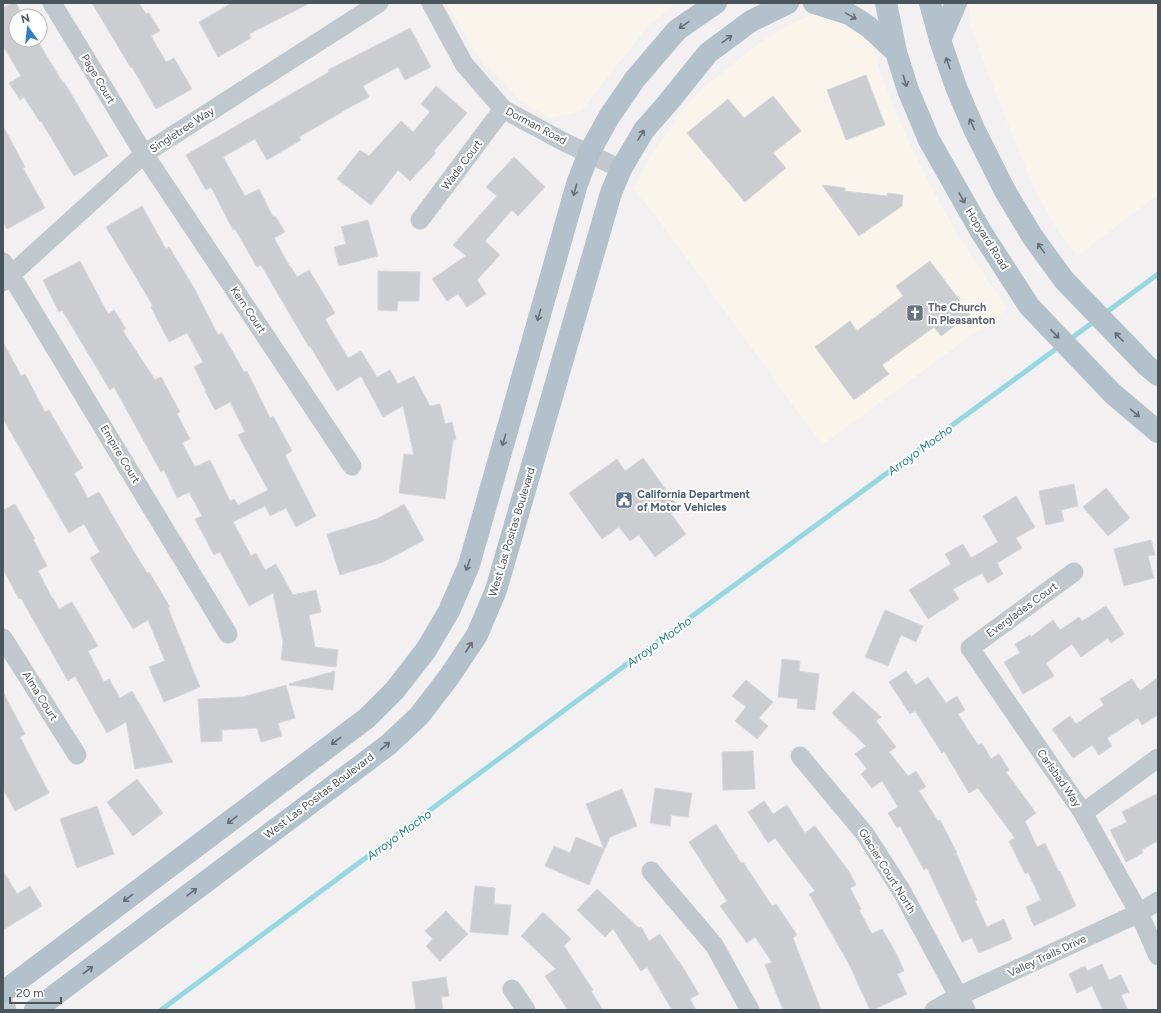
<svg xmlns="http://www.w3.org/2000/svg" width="1161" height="1013" viewBox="0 0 1161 1013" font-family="Figtree,sans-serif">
  <rect width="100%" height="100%" fill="#f2f0f1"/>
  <g fill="#faf5ec">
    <polygon points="446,3 676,3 647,27 581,111 549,118 519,99 482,62"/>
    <polygon points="968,3 1158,3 1158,195 1077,256 1057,229 1032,184 987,71 971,27"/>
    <polygon points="830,14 866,33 873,46 880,72 895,110 910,145 931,187 960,239 1007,309 822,445 653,212 633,189 646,163 668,131 682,111 702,89 757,45 788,25 813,15"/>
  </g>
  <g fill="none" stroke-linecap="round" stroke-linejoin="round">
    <g stroke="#97d7e2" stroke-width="5">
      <polyline points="1104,314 1158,274"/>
      <polyline points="1069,340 1096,320"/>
      <polyline points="161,1010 574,703 1060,346"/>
    </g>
  </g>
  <g fill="#cbcdd1" stroke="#d5d7db">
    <polygon points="12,3 16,3 23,16 16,16 16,40 37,40 63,83 64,82 108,156 74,176 41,121 40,122 24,97 20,100 9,83 21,76 3,46 3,8"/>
    <polygon points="92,3 139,3 146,14 149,13 160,31 151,36 166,62 174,58 192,89 156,109 132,67 131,68"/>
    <polygon points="232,3 310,3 249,34 251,38 218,57 199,22"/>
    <polygon points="410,28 431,67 405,80 398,67 363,86 369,97 341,112 342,112 299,137 301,140 267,160 255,139 223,157 245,196 259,189 273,217 275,216 285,232 274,238 290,267 291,267 297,277 309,270 335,313 325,319 348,358 361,351 377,377 390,370 398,384 414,376 430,406 440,404 445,424 452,422 456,439 453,440 445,499 399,493 404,454 414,455 403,406 383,417 361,376 337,391 310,346 309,347 261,265 257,267 235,229 233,230 211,187 206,190 186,155 329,72 328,70"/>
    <polygon points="866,75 885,125 846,140 827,90"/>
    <polygon points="436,86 467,113 434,151 436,153 410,181 398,170 371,205 337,179 360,150 369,156 401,121 413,132 430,112 421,104"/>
    <polygon points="773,96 801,131 773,153 786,168 745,202 687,133 728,99 744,118"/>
    <polygon points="3,126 25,167 23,168 45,208 7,229 3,222"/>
    <polygon points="514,157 545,187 518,216 512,210 485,241 500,255 477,280 486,294 467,307 458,294 447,301 432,279 466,256 453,245 497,196 486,187"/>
    <polygon points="822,185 845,188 845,191 887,196 888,193 903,195 902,206 859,236"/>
    <polygon points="142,206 166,249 169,247 194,288 218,335 222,333 244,372 247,371 270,418 273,416 292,451 285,455 316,516 296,527 286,508 270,516 265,506 233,522 251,556 256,553 265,570 276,564 293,595 316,590 321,612 309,615 315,647 338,650 336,667 281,660 283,642 273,593 249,606 220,552 214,555 195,519 202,516 189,492 177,498 164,470 161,472 114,387 110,390 62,310 59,312 43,280 80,261 108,314 114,310 126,329 123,331 155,380 161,377 180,412 177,414 190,439 182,443 195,467 210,460 230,501 234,499 238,505 268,490 238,435 245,432 230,402 215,410 205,391 206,391 194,367 203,362 187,333 169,342 151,307 153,306 106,227"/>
    <polygon points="368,220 378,256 339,266 334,247 346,244 341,227"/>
    <polygon points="930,261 970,314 941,336 934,327 882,365 889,374 854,400 815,347 850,321 857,331 903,296 896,286"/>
    <polygon points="378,271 420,272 419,301 398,301 397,311 378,310"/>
    <polygon points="3,342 21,376 25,374 45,412 49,410 83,468 74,473 88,498 99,492 125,537 147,573 149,572 170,607 168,608 200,687 164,702 149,667 165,661 148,620 133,629 90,558 100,552 84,524 69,533 3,419"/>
    <polygon points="643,458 679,508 671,514 686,534 655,557 639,535 630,541 619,527 602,539 569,493 617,459 625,471"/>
    <polygon points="1074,484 1078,506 1061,510 1064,521 1046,525 1039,491"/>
    <polygon points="1106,488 1130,518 1108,536 1083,507"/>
    <polygon points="1016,496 1035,527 1016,538 1022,548 997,563 1003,574 988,583 982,573 953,589 959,599 928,619 909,590 951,564 945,554 963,544 971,558 998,542 983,516"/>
    <polygon points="15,504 35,539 33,539 47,566 38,571 52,598 53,598 59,609 72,602 98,646 88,651 104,682 109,679 120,698 132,691 173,762 135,769 126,722 107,733 75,676 68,681 21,598 19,599 3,569 3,510"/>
    <polygon points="404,504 424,540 383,562 340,575 327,534 377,519"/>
    <polygon points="1151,540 1155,555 1148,556 1154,578 1124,586 1114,549"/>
    <polygon points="1106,606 1124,634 1111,643 1108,638 1081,657 1072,644 1046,663 1054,676 1023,694 1004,662 1020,653 1015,644 1030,635 1031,637 1053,620 1060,630 1079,617 1082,621"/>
    <polygon points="885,610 923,626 916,642 901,635 888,666 865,657"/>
    <polygon points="782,659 800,661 799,671 819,674 815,710 797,708 798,699 778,697"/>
    <polygon points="335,671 333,690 289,685 289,684"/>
    <polygon points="906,671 916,685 928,677 946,703 957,696 965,710 958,714 978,745 982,743 991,759 999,754 1009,770 1006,772 1036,813 1025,821 1037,847 1045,843 1059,872 1060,871 1076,906 1034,926 1026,907 1041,900 1028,872 1025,874 1009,841 1015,838 978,788 969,793 944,751 942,753 915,711 910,714 889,682"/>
    <polygon points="1158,677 1158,715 1142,725 1138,718 1107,738 1112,746 1099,755 1092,745 1073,758 1052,729 1070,716 1076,724 1104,705 1100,699 1132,679 1140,691"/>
    <polygon points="746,680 773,702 759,718 768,726 757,739 735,721 746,707 732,696"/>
    <polygon points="286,685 295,718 278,723 282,736 261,742 257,728 222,730 222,741 201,742 198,699 243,697"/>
    <polygon points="853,691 881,717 876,721 896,747 889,752 908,776 916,771 926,787 919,791 938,821 940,820 957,853 956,853 977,900 975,901 987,927 1004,919 1012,939 979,953 972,938 962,942 927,868 924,870 900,826 897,828 888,813 898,807 882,781 872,788 861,774 867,769 855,754 866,746 832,713"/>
    <polygon points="3,692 25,734 20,737 49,793 15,811 3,789"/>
    <polygon points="753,751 755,789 723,790 722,752"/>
    <polygon points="137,779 163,813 133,836 107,802"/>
    <polygon points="655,788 692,793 688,817 671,815 670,826 650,823"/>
    <polygon points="622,789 637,826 610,837 589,885 545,866 554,846 570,853 576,837 604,849 586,804"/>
    <polygon points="1158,793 1158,841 1141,850 1143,853 1126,862 1110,830 1127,822 1122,812"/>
    <polygon points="764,801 773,814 787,805 805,833 815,826 850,873 856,885 850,888 861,909 859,910 872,934 882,929 897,955 904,971 897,974 907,994 873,1010 870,1010 849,964 809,894 815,891 775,838 768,843 748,812"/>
    <polygon points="97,806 114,854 77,868 60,819"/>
    <polygon points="716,824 741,863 743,862 772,906 776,904 797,935 793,938 821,1010 783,1010 765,965 772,962 755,937 747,943 720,906 727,901 689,842"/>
    <polygon points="3,871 17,894 30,886 42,906 3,930"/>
    <polygon points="475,886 495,888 494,904 511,905 508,935 470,932"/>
    <polygon points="597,889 639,928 641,927 649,941 660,934 678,961 679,961 699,994 690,999 696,1010 672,1010 647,967 641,971 613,929 605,937 577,910"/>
    <polygon points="446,911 468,934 440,961 426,946 433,939 425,931"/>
    <polygon points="543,912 571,939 564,946 593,990 591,991 603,1010 568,1010 545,976 556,969 521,936"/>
    <polygon points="1102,964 1109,980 1121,975 1129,992 1121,995 1128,1010 1103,1010 1092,986 1077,993 1069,974 1085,966 1087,971"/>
    <polygon points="446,977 449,996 441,997 443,1010 416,1010 412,982"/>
  </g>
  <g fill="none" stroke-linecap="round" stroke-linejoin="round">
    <g stroke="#c0c8cd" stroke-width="19">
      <polyline points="52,3 144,154 352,466"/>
      <polyline points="431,3 464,64 503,109 564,142 621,169"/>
      <polyline points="420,220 503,109"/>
      <polyline points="3,262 228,634"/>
      <polyline points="3,282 144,154 379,3"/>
      <polyline points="1074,572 970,648 1083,813 1139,913 1158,956"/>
      <polyline points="3,638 77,755"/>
      <polyline points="800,756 865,834 901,890 966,1010"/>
      <polyline points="1083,813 1158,758"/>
      <polyline points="651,871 714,945 750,1010"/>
      <polyline points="512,989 526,1010"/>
      <polyline points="3,1003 7,1010"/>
      <polyline points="934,1010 959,996 1139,913 1158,901"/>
    </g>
    <g stroke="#b3c1cb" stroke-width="22">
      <polyline points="814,3 849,14 869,27 896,52"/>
      <polyline points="886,3 896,52 908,90 929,140 980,230 1029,306 1112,393 1158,432"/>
      <polyline points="930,3 941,43 956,87 974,129 1005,191 1032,236 1064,280 1146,365 1158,375"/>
      <polyline points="940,40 956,3"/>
      <polyline points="3,992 367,718 395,690 426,650 449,611 469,565 577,184 589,153 609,117 635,79 677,30 716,3"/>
      <polyline points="35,1010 388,745 419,716 449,677 477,635 496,590 611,193 621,169 644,130 666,105 708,53 751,21 788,3"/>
    </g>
  </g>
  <defs><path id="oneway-shaft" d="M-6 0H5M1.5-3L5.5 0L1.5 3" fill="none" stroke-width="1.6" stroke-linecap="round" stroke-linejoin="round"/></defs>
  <g stroke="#646f77">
    <use href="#oneway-shaft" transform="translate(851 16) rotate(29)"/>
    <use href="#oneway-shaft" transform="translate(684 25) rotate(145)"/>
    <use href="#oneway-shaft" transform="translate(727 39) rotate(-36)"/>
    <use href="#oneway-shaft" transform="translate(948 63) rotate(-109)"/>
    <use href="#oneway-shaft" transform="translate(905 81) rotate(73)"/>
    <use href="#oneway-shaft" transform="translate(972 124) rotate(-114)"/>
    <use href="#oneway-shaft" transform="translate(641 135) rotate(-58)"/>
    <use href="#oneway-shaft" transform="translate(575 190) rotate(106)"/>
    <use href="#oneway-shaft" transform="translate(962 198) rotate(61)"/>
    <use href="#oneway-shaft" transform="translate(1041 248) rotate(-126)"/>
    <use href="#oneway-shaft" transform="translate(539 315) rotate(106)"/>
    <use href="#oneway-shaft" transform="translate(1055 334) rotate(47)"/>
    <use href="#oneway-shaft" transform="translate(1119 337) rotate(-134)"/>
    <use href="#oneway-shaft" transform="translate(1135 413) rotate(40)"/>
    <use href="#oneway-shaft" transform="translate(504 440) rotate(106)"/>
    <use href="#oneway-shaft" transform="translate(468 565) rotate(109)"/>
    <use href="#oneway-shaft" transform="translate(469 647) rotate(-57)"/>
    <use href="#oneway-shaft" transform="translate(336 741) rotate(143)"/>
    <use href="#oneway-shaft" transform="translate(385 746) rotate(-39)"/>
    <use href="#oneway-shaft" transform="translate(232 820) rotate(143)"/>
    <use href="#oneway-shaft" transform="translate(192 892) rotate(-37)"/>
    <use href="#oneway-shaft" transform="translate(128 898) rotate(143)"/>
    <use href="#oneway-shaft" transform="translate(88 970) rotate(-37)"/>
  </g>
  <defs>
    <symbol id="church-square" viewBox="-11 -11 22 22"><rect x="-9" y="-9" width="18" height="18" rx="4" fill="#6b7280" stroke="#fff"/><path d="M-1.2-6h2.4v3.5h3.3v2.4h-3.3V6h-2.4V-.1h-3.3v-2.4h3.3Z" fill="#fff"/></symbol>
    <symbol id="civic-square" viewBox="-11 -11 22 22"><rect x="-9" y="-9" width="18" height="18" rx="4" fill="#5c6f8a" stroke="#fff"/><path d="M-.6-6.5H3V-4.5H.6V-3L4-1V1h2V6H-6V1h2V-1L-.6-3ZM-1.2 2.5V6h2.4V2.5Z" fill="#fff"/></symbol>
  </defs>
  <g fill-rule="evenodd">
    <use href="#church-square" x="905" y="303" width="20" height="20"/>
    <use href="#civic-square" x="614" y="490" width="20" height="20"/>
  </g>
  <g text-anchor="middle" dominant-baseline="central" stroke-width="4" stroke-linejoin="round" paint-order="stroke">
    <g font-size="11" fill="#4a545b" stroke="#fff">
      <text transform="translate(98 79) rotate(59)">Page Court</text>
      <text transform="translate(536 126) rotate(28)">Dorman Road</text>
      <text transform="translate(182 130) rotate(-33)">Singletree Way</text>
      <text transform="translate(462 165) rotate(-53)">Wade Court</text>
      <text transform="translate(987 239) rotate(58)">Hopyard Road</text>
      <text transform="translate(248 310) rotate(56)">Kern Court</text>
      <text transform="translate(120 454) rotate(59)">Empire Court</text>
      <text transform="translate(512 532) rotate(-73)">West Las Positas Boulevard</text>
      <text transform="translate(1022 610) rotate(-36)">Everglades Court</text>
      <text transform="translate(40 696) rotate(58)">Alma Court</text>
      <text transform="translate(1059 778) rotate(55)">Carlsbad Way</text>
      <text transform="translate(319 796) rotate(-37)">West Las Positas Boulevard</text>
      <text transform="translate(887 871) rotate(58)">Glacier Court North</text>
      <text transform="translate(1047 956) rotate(-25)">Valley Trails Drive</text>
    </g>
    <g font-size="11" font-weight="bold" fill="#5b616d" stroke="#fff" text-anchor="start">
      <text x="928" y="307">The Church<tspan x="928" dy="13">in Pleasanton</tspan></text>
    </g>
    <g font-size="11" font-weight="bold" fill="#4e5e75" stroke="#fff" text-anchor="start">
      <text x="637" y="494">California Department<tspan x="637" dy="13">of Motor Vehicles</tspan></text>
    </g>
    <g font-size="12" font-style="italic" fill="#1d7d8d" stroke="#fff">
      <text transform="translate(920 450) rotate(-36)">Arroyo Mocho</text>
      <text transform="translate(659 642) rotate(-36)">Arroyo Mocho</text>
      <text transform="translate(399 835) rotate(-36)">Arroyo Mocho</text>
    </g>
  </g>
  <rect width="1161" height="1013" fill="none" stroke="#4a545b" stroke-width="8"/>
  <g transform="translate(28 28) rotate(345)"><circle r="19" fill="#ffffff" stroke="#b7bbbd"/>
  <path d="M0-3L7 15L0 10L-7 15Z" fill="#2f7ece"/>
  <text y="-6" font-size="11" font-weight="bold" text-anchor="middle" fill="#4a545b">N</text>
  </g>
  <path d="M10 997v6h51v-6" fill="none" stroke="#4a545b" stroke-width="2"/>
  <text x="16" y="997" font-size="12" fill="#4a545b" stroke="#ffffff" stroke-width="3" paint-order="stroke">20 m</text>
</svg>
